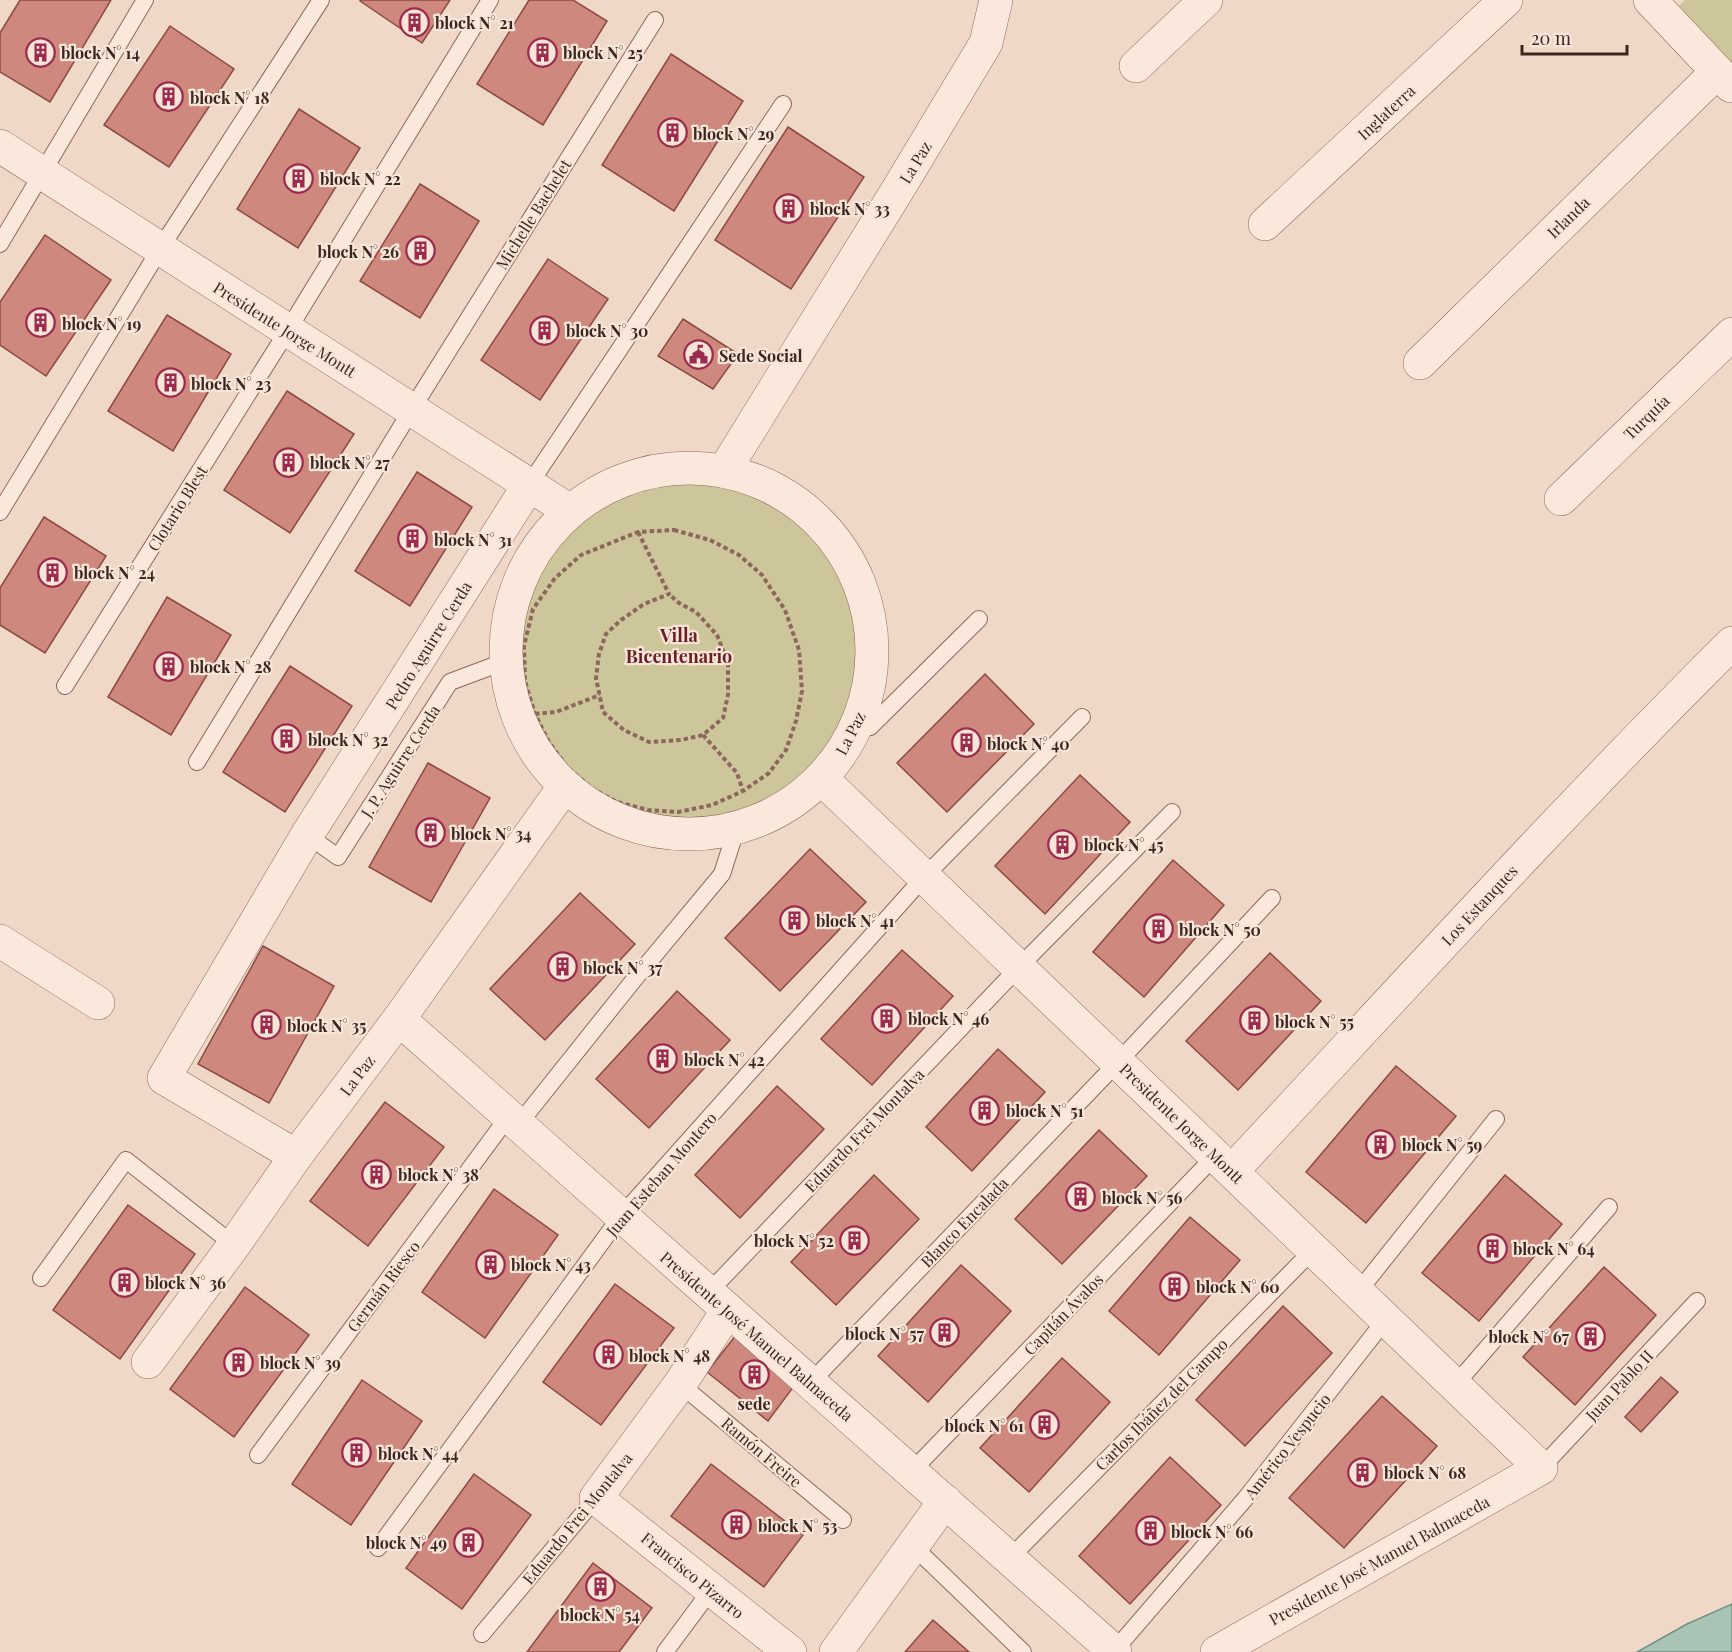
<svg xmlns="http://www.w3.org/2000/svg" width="1732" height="1652" viewBox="0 0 1732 1652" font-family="'Playfair Display',serif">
  <rect width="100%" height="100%" fill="#efd8c8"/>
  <g fill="#cec69b">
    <polygon points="1685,0 1732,0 1732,69 1675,9"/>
    <circle cx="688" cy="655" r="174"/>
  </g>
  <polygon fill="#a9c4b4" stroke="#6f9280" stroke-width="1.5" points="1732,1604 1732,1652 1637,1652 1687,1624"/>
  <g fill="#ce887e" stroke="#8c4a42" stroke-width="1.5">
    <polygon points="20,0 111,0 50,102 0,72 0,33"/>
    <polygon points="361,0 450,0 422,43 360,1"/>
    <polygon points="529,0 573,0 607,21 543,125 477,84"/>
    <polygon points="170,26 234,69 169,167 104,125"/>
    <polygon points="671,54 743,101 674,211 602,165"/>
    <polygon points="299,109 360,148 298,248 237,209"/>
    <polygon points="788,127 864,177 791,289 715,240"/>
    <polygon points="420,184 479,221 420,318 360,281"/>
    <polygon points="45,235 111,280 46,376 0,345 0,302"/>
    <polygon points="548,259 608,299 540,400 481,360"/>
    <polygon points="167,315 231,354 173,451 108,411"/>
    <polygon points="683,319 738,354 713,389 658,356"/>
    <polygon points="287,391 354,434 290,533 224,490"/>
    <polygon points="417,472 472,507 410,606 355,571"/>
    <polygon points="44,517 106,556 45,653 0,625 0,588"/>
    <polygon points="167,597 231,635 171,735 108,697"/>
    <polygon points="290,666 352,706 285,812 223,772"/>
    <polygon points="985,674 1034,724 947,812 897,763"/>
    <polygon points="428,763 490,798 431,902 369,867"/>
    <polygon points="1080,775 1130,822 1045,914 995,866"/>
    <polygon points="810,849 866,902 780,991 725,938"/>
    <polygon points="1173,860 1224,905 1144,997 1093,952"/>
    <polygon points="580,893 635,944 545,1040 490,989"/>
    <polygon points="263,946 334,986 269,1103 198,1064"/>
    <polygon points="902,950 953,996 872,1085 821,1039"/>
    <polygon points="1270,953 1321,1001 1238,1090 1186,1041"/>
    <polygon points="677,991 730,1040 649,1128 596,1079"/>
    <polygon points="998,1049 1045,1092 972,1171 926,1127"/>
    <polygon points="1396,1066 1456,1116 1366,1223 1306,1172"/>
    <polygon points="777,1086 824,1129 740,1218 695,1175"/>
    <polygon points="385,1102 444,1147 368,1246 310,1201"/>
    <polygon points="1099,1130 1147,1176 1062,1264 1015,1219"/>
    <polygon points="874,1175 919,1219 836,1305 791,1262"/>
    <polygon points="1505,1175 1562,1224 1479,1321 1422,1273"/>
    <polygon points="494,1189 558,1235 485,1338 422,1292"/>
    <polygon points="128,1205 195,1254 120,1359 53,1310"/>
    <polygon points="1190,1217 1240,1260 1159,1355 1109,1311"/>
    <polygon points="961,1265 1011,1311 928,1402 878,1356"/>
    <polygon points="1604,1267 1656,1315 1575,1405 1523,1357"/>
    <polygon points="615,1284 674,1328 601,1425 543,1382"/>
    <polygon points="245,1287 309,1335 234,1437 170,1389"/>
    <polygon points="1283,1306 1332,1353 1245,1446 1196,1400"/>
    <polygon points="740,1330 800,1378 768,1421 707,1372"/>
    <polygon points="1062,1358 1110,1402 1029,1492 980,1448"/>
    <polygon points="1661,1377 1678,1392 1641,1432 1625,1417"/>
    <polygon points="362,1380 422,1421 351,1525 292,1484"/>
    <polygon points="1382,1396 1437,1446 1344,1548 1289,1498"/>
    <polygon points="1170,1457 1221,1505 1130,1604 1079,1556"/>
    <polygon points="711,1464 803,1535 764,1587 671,1516"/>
    <polygon points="474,1474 531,1515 462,1609 406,1568"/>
    <polygon points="593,1563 652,1608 619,1652 527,1652"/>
    <polygon points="933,1620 969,1652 905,1652"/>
  </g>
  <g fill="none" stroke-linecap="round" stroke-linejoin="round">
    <defs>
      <g id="service">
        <polyline points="0,244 145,0"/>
        <polyline points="529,485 783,104"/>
        <polyline points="0,512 160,249 321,0"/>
        <polyline points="65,686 288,330 490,0"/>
        <polyline points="852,730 870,727 979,619"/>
        <polyline points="197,762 412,409 655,20"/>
        <polyline points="307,835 338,857 450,682 506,661"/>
        <polyline points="518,1125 633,981 722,874 736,830"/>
        <polyline points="41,1278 126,1160 234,1245"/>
        <polyline points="1358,1292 1496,1119"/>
        <polyline points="708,1293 1019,967 1172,812"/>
        <polyline points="810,1383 1118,1062 1272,898"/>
        <polyline points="680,1384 843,1520"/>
        <polyline points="1455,1385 1609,1207"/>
        <polyline points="258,1455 508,1117"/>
        <polyline points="1541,1468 1697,1301"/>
        <polyline points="911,1472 1215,1156"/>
        <polyline points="913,1546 1023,1652"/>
        <polyline points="378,1548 621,1216 925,876 1082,717"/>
        <polyline points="1009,1559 1313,1250"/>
        <polyline points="482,1634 596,1498"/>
        <polyline points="1114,1651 1245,1499 1386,1319"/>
        <polyline points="665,1652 711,1590"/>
      </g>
      <g id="minor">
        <polyline points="1650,0 1731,86"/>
        <polyline points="1136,66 1206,0"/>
        <polyline points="1265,224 1506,0"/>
        <polyline points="1420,363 1717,72"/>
        <polyline points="1561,499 1732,334"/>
        <polyline points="822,779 1541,1468 1217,1652"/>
        <polyline points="0,941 98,1003"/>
        <polyline points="399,1019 1115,1652"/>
        <polyline points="296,1156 164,1078 307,835 529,485"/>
        <path d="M1232,1171C1397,994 1560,814 1732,643"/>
        <polyline points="728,1310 680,1384 596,1498 790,1652"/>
        <polyline points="148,1362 234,1245 296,1156 399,1019 564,787"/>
        <polyline points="836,1652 945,1501"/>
      </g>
      <g id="tertiary">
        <polyline points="0,146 570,511"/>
        <circle cx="689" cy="651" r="183"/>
        <polyline points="724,471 897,191 986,43 996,0"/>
      </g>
    </defs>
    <use href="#service" stroke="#8c685c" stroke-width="18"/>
    <use href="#minor" stroke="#8c685c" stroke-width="34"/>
    <use href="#tertiary" stroke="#8c685c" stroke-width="34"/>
    <g stroke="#8c685c" stroke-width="4" stroke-dasharray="4.5 3" stroke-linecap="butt">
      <polygon points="674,530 710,540 739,555 762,575 785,610 799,650 802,691 796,721 786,750 769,773 743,791 712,805 678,812 648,810 617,802 593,789 567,767 549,742 535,714 525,681 524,646 533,609 555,578 581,555 638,532"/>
      <polyline points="638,532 669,594 644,604 621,620 606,634 599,654 596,678 603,712 624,730 649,742 681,740 703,735 723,718 728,695 728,663 717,635 696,612 679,603 669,594"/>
      <polyline points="535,714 556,712 600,695"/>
      <polyline points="703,735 737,773 743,791"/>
    </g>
    <use href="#service" stroke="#fae8dc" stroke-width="16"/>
    <use href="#minor" stroke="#fae8dc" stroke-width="33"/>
    <use href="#tertiary" stroke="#fae8dc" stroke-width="33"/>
  </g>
  <defs>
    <symbol id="building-ring" viewBox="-11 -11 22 22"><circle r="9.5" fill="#f7e5d8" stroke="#9c2b4d" stroke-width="1.5"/><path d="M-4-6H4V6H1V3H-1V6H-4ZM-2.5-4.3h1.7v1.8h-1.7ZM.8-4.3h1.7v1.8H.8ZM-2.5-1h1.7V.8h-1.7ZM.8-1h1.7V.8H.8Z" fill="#9c2b4d"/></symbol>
    <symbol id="civic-ring" viewBox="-11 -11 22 22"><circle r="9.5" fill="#f7e5d8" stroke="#9c2b4d" stroke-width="1.5"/><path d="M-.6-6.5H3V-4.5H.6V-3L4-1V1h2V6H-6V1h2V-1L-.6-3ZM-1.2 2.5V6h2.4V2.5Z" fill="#9c2b4d"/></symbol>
  </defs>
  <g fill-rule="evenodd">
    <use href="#building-ring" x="398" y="6" width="33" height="33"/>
    <use href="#building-ring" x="24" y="36" width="33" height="33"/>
    <use href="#building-ring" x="526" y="36" width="33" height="33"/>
    <use href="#building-ring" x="152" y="80" width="33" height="33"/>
    <use href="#building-ring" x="656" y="116" width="33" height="33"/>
    <use href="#building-ring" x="282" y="162" width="33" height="33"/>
    <use href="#building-ring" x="772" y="192" width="33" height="33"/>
    <use href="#building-ring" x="404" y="234" width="33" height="33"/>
    <use href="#building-ring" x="24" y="306" width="33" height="33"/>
    <use href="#building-ring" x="528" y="314" width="33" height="33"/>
    <use href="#civic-ring" x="682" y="338" width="33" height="33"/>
    <use href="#building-ring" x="154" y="366" width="33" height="33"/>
    <use href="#building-ring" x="272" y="446" width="33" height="33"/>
    <use href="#building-ring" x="396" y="522" width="33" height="33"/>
    <use href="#building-ring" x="36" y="556" width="33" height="33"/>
    <use href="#building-ring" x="152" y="650" width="33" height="33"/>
    <use href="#building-ring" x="270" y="722" width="33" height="33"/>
    <use href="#building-ring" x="950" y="726" width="33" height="33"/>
    <use href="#building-ring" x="414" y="816" width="33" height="33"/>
    <use href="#building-ring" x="1046" y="828" width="33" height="33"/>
    <use href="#building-ring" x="778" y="904" width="33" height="33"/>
    <use href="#building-ring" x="1142" y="912" width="33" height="33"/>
    <use href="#building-ring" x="546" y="950" width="33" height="33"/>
    <use href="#building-ring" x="870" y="1002" width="33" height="33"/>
    <use href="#building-ring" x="1238" y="1004" width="33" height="33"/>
    <use href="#building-ring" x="250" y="1008" width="33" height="33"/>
    <use href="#building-ring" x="646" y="1042" width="33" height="33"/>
    <use href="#building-ring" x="968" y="1094" width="33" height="33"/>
    <use href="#building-ring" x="1364" y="1128" width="33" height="33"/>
    <use href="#building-ring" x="360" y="1158" width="33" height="33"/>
    <use href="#building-ring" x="1064" y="1180" width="33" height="33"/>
    <use href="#building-ring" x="838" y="1224" width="33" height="33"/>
    <use href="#building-ring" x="1476" y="1232" width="33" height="33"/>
    <use href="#building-ring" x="474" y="1248" width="33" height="33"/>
    <use href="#building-ring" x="108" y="1266" width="33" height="33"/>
    <use href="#building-ring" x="1158" y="1270" width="33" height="33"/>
    <use href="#building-ring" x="928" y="1316" width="33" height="33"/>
    <use href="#building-ring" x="1574" y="1320" width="33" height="33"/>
    <use href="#building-ring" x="592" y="1338" width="33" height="33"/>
    <use href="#building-ring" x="222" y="1346" width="33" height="33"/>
    <use href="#building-ring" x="738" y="1358" width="33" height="33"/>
    <use href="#building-ring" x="1028" y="1408" width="33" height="33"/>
    <use href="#building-ring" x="340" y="1436" width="33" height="33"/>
    <use href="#building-ring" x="1346" y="1456" width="33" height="33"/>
    <use href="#building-ring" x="720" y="1508" width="33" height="33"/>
    <use href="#building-ring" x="1134" y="1514" width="33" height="33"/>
    <use href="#building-ring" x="452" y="1526" width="33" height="33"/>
    <use href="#building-ring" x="584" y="1570" width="33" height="33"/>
  </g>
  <g text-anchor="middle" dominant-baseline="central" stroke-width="4.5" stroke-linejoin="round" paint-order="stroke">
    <g font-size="16" font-weight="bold" fill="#3c2620" stroke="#f7e5d8" text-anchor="start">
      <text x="435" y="22">block N° 21</text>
      <text x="61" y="52">block N° 14</text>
      <text x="563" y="52">block N° 25</text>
      <text x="190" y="97">block N° 18</text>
      <text x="693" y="133">block N° 29</text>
      <text x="320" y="178">block N° 22</text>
      <text x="810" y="208">block N° 33</text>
      <text x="399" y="251" text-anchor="end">block N° 26</text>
      <text x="62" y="323">block N° 19</text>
      <text x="566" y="330">block N° 30</text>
      <text x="719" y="355">Sede Social</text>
      <text x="191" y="383">block N° 23</text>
      <text x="310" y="462">block N° 27</text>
      <text x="434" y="539">block N° 31</text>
      <text x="74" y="572">block N° 24</text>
      <text x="190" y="666">block N° 28</text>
      <text x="308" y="739">block N° 32</text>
      <text x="987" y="743">block N° 40</text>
      <text x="451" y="833">block N° 34</text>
      <text x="1084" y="844">block N° 45</text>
      <text x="816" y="920">block N° 41</text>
      <text x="1179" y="929">block N° 50</text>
      <text x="583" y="967">block N° 37</text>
      <text x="908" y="1018">block N° 46</text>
      <text x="1275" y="1021">block N° 55</text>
      <text x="287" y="1025">block N° 35</text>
      <text x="684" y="1059">block N° 42</text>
      <text x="1006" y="1110">block N° 51</text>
      <text x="1402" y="1144">block N° 59</text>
      <text x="398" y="1174">block N° 38</text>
      <text x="1102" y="1197">block N° 56</text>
      <text x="834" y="1240" text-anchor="end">block N° 52</text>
      <text x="1513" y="1248">block N° 64</text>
      <text x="511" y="1264">block N° 43</text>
      <text x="145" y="1282">block N° 36</text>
      <text x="1196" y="1286">block N° 60</text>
      <text x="924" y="1333" text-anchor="end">block N° 57</text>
      <text x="1569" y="1336" text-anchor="end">block N° 67</text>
      <text x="629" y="1355">block N° 48</text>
      <text x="260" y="1362">block N° 39</text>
      <text x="754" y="1403" text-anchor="middle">sede</text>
      <text x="1024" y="1425" text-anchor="end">block N° 61</text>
      <text x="378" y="1453">block N° 44</text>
      <text x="1384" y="1472">block N° 68</text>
      <text x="758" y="1525">block N° 53</text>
      <text x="1171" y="1531">block N° 66</text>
      <text x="447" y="1542" text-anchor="end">block N° 49</text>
      <text x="600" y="1614" text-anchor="middle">block N° 54</text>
    </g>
    <g font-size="16" fill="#3c2620" stroke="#f7e5d8">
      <text transform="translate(1386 112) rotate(-43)">Inglaterra</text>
      <text transform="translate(915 162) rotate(-59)">La Paz</text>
      <text transform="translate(533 214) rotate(-58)">Michelle Bachelet</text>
      <text transform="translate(1568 217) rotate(-44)">Irlanda</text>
      <text transform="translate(285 329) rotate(32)">Presidente Jorge Montt</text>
      <text transform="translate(1646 417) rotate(-44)">Turquía</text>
      <text transform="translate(177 508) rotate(-58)">Clotario Blest</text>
      <text transform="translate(428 645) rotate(-58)">Pedro Aguirre Cerda</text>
      <text transform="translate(850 733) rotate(-63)">La Paz</text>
      <text transform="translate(400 761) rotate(-57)">J. P. Aguirre Cerda</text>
      <text transform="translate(1479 905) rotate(-47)">Los Estanques</text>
      <text transform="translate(357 1075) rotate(-53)">La Paz</text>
      <text transform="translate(1182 1123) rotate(44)">Presidente Jorge Montt</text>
      <text transform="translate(864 1130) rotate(-46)">Eduardo Frei Montalva</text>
      <text transform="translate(661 1174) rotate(-49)">Juan Esteban Montero</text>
      <text transform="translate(964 1222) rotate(-46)">Blanco Encalada</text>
      <text transform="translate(383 1286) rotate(-53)">Germán Riesco</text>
      <text transform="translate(1063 1314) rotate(-46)">Capitán Ávalos</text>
      <text transform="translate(757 1336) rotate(41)">Presidente José Manuel Balmaceda</text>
      <text transform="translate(1619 1385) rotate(-47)">Juan Pablo II</text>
      <text transform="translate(1161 1404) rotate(-45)">Carlos Ibáñez del Campo</text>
      <text transform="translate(1287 1446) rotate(-52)">Américo Vespucio</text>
      <text transform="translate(762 1452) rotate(40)">Ramón Freire</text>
      <text transform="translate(577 1518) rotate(-51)">Eduardo Frei Montalva</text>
      <text transform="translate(1379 1560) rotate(-29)">Presidente José Manuel Balmaceda</text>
      <text transform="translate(693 1575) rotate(39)">Francisco Pizarro</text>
    </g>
    <g font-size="18" font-weight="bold" fill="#6a1f25" stroke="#f7e5d8">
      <text x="679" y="635">Villa<tspan x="679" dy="21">Bicentenario</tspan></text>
    </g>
  </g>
  <path d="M1522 45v9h105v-9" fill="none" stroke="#3c2620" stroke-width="3"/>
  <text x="1531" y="45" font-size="18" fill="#3c2620" stroke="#f7e5d8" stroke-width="4.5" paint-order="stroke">20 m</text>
</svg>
